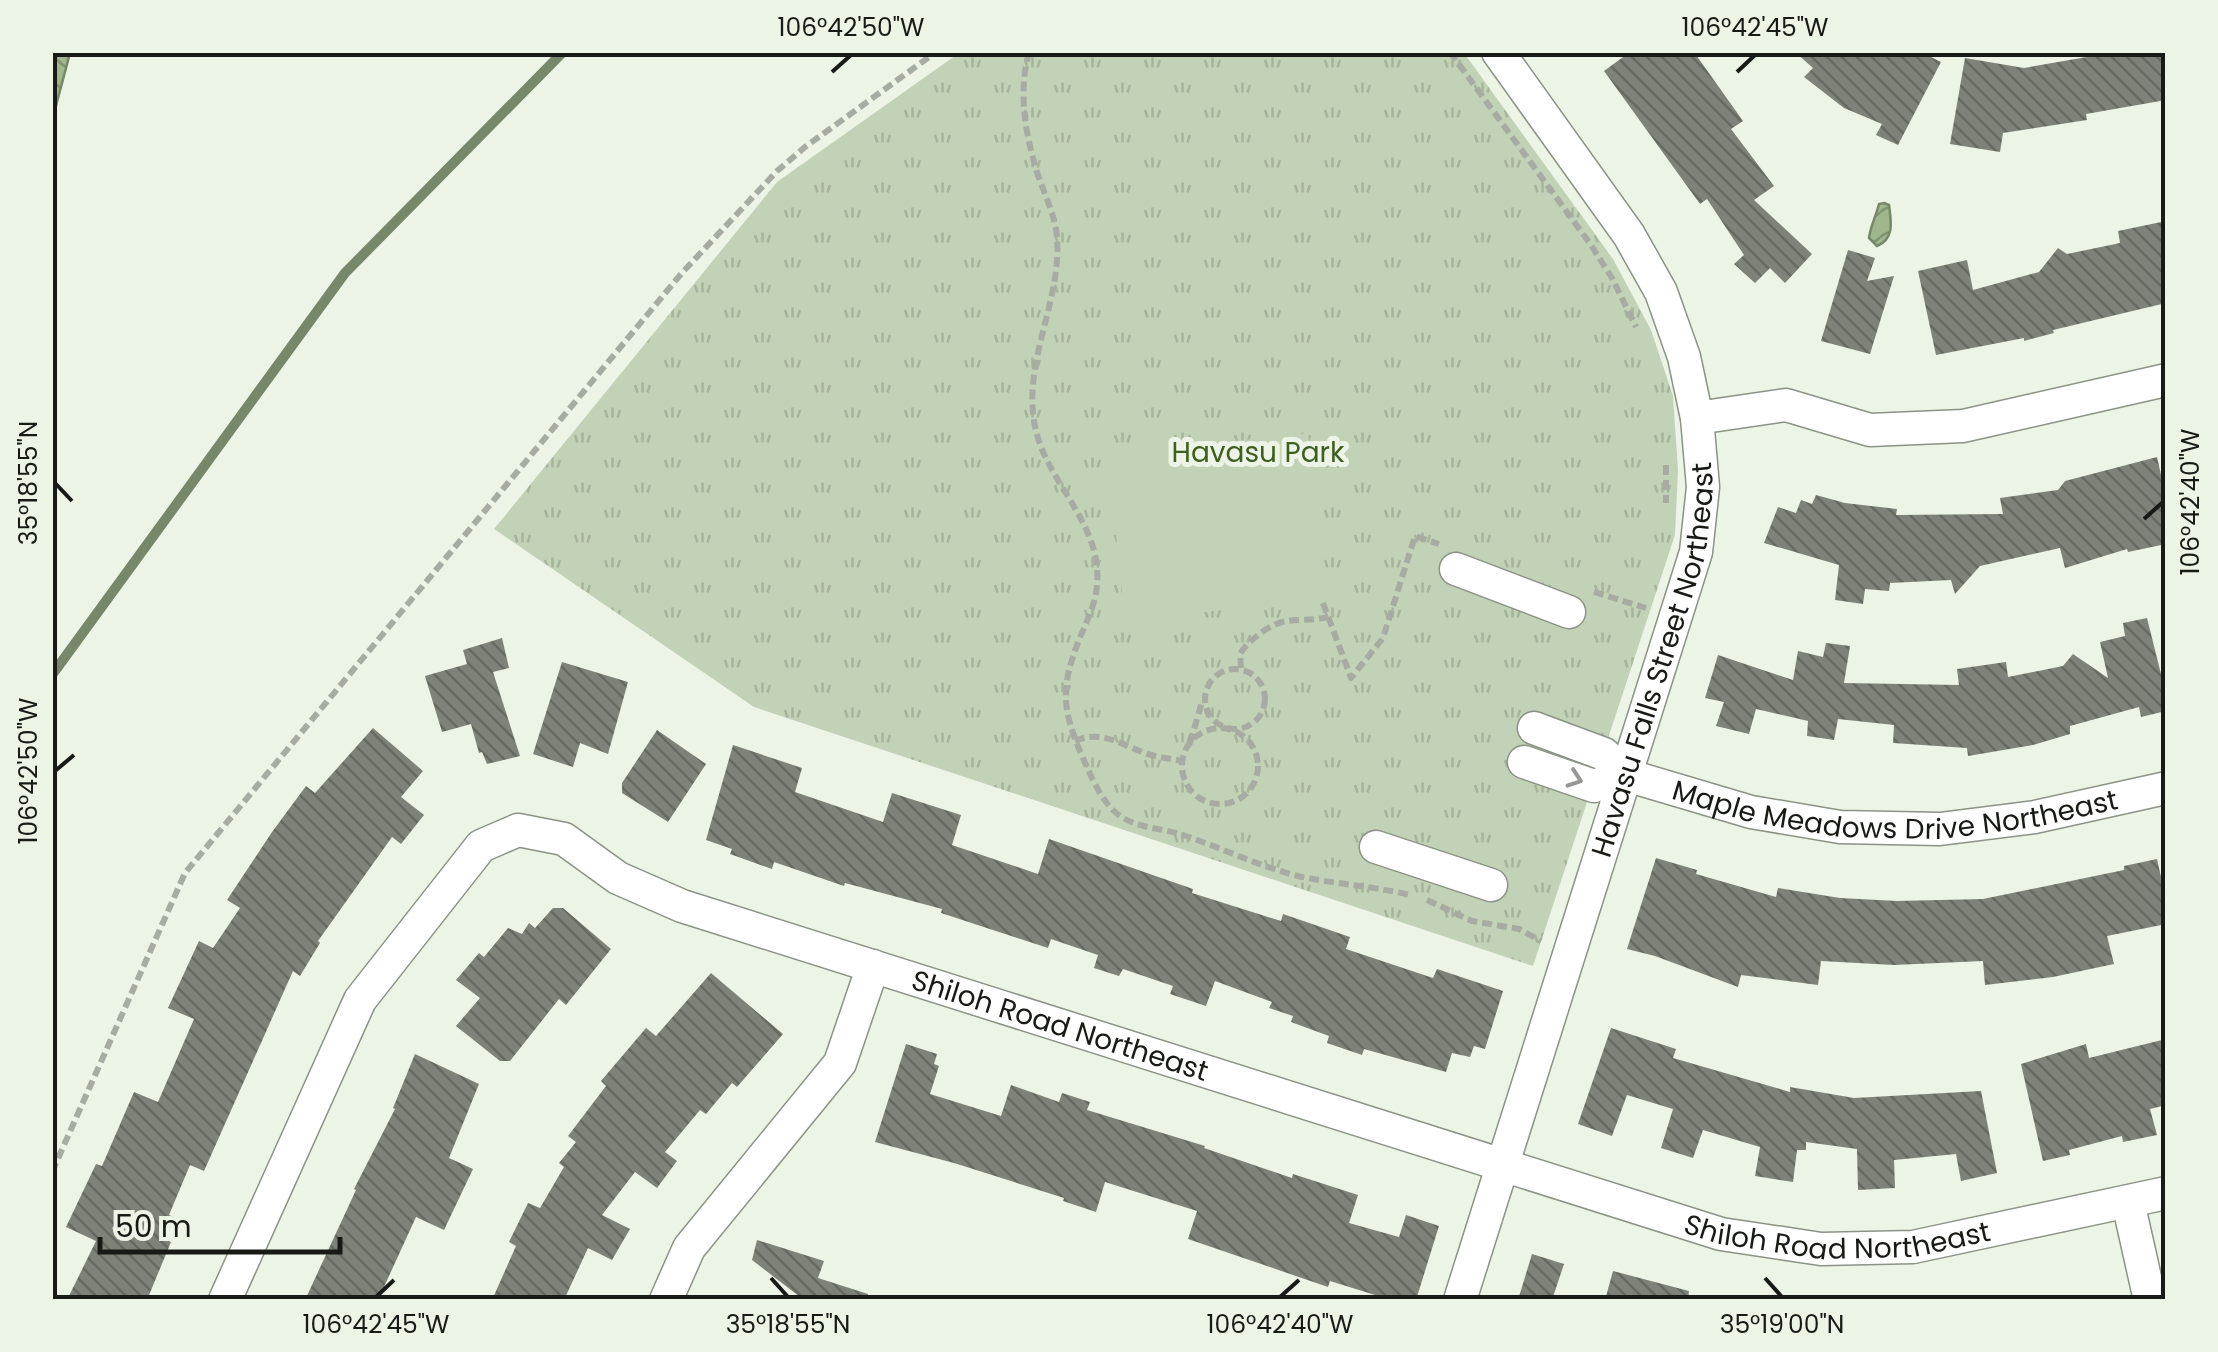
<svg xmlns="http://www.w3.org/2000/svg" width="2218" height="1352" viewBox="0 0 2218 1352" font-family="Poppins,sans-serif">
  <defs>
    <pattern id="grass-tufts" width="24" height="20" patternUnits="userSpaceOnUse" patternTransform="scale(2.5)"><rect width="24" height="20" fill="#c2d2b6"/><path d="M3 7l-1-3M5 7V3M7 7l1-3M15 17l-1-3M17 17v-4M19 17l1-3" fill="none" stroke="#a6b49c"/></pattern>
    <pattern id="water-waves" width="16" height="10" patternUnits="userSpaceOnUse" patternTransform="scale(2.5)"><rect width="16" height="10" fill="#a0b68d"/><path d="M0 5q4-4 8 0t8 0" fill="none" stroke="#819372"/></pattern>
    <pattern id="building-back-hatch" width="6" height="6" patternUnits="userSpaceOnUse" patternTransform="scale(2.5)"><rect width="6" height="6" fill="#7d8378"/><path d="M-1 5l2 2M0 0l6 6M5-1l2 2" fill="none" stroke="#656a61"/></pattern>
  </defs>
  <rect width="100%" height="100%" fill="#ecf4e6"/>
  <polygon fill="url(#grass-tufts)" points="959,53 1464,53 1613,259 1651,330 1673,396 1678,470 1675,535 1533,966 754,707 494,529 777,182"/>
  <polygon fill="#c2d2b6" points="1308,433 1326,597 1125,622 1108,455"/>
  <g fill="url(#water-waves)" stroke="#778769" stroke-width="2.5">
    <polygon points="53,52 70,53 53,117 52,53"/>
    <path d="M1884,203L1889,205C1891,221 1895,239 1877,246L1869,238C1870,228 1876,216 1879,204Z"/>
  </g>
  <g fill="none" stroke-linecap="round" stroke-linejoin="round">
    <polyline stroke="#778769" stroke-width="10" points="52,675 345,273 563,52"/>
  </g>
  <g fill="url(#building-back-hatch)">
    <polygon points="1630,52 1694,52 1743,121 1731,129 1774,186 1754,200 1812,254 1785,283 1770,268 1755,283 1734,264 1744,255 1707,199 1700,204 1604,71"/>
    <polygon points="1795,52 1921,52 1941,62 1898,145 1876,135 1882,124 1844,108 1804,77 1813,68"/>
    <polygon points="2116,52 2166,52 2166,100 2086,114 2087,120 2003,133 2000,152 1950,144 1965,58 2024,68"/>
    <polygon points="2166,221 2166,303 2053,330 2054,333 2024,341 2024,338 1936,355 1918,271 1967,260 1973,290 2039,272 2058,248 2067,254 2120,243 2118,231"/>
    <polygon points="1848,250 1875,258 1867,281 1894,276 1870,354 1821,341"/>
    <polygon points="2157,457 2166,497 2166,544 2128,552 2127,549 2065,568 2060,548 1980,566 1955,594 1951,580 1890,583 1889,591 1865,589 1863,604 1835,600 1839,565 1764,543 1778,507 1796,513 1801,500 1812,504 1816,495 1845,503 1897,509 1896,515 2003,514 2000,498 2058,490 2065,481"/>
    <polygon points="2147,618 2166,694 2166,711 2141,717 2139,707 2070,726 2070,734 2033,745 1968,756 1967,748 1893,743 1894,725 1838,719 1834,740 1807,736 1808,721 1756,709 1749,734 1716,726 1724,702 1705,698 1718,655 1793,680 1798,651 1823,657 1826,643 1850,646 1844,683 1959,685 1957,669 2006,662 2008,677 2063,666 2073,654 2108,678 2100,642 2125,636 2123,623"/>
    <polygon points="502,638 509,668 493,672 520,756 487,764 482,752 479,753 471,724 442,732 425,676 467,664 463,650"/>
    <polygon points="562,662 628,682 608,754 580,743 573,767 533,754"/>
    <polygon points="373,728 423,771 401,797 424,815 401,844 392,837 318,941 320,943 300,976 293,971 204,1171 190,1165 169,1215 174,1217 165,1239 171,1242 147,1300 67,1300 96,1241 66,1227 96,1164 102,1166 134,1092 158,1102 194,1019 168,1008 199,941 213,948 240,908 227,900 272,832 306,786 315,793"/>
    <polygon points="657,730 706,764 668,822 622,793 622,783"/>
    <polygon points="733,745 802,768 795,792 883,822 892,793 961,815 952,845 1038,874 1049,839 1193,889 1192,893 1281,921 1283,914 1350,937 1346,949 1433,978 1437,969 1503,991 1485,1049 1474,1046 1470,1057 1452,1053 1446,1072 1364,1049 1362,1055 1327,1043 1329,1036 1291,1022 1293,1016 1269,1008 1272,1002 1215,981 1206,1006 1170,994 1173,986 1123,969 1119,976 1094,968 1098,955 1051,939 1048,948 941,913 942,909 845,883 844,886 774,862 772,869 730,854 732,849 706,840"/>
    <polygon points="1656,858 1697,870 1696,874 1776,897 1778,888 1840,898 1897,901 1983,899 2124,870 2124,866 2157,859 2166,899 2166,924 2107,936 2114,964 2053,977 1985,985 1983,961 1894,965 1821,961 1818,985 1741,975 1738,987 1655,956 1627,949"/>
    <polygon points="553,908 563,908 611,949 566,1005 559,999 510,1061 500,1061 456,1026 480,998 456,980 479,953 484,957 508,928 522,934 529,923 535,928"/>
    <polygon points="711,973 783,1034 737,1087 732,1083 706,1114 700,1110 665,1152 677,1161 657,1188 635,1172 602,1215 630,1229 612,1260 588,1248 564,1300 492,1300 516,1246 509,1242 528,1203 540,1208 564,1167 559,1163 576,1142 568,1136 606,1086 601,1081 646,1028 656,1036"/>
    <polygon points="1611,1028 1676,1049 1673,1058 1790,1092 1790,1087 1854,1098 1981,1091 1997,1173 1961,1181 1956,1154 1894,1160 1895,1188 1858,1190 1857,1149 1806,1142 1806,1150 1797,1150 1793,1182 1755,1176 1760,1147 1703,1130 1693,1158 1661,1148 1673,1109 1627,1095 1612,1136 1578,1124"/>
    <polygon points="2166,1039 2166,1105 2150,1109 2157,1135 2123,1142 2122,1136 2069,1150 2070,1155 2043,1161 2021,1064 2086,1044 2089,1058"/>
    <polygon points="906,1044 937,1054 934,1064 939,1066 930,1094 1001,1116 1011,1085 1059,1102 1062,1093 1090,1102 1087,1110 1205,1146 1204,1148 1292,1178 1293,1174 1358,1195 1349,1223 1399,1237 1406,1215 1439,1226 1416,1300 1391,1300 1330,1281 1328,1287 1188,1239 1197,1211 1105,1182 1096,1212 1063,1201 1064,1198 954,1163 875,1142"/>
    <polygon points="415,1054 479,1084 449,1158 473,1169 444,1230 416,1217 378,1300 305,1300 356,1190 354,1189 395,1109 393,1108"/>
    <polygon points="757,1240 824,1261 818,1278 868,1294 867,1300 804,1300 752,1260"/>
    <polygon points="1532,1254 1564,1264 1552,1300 1518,1300"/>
    <polygon points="1613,1271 1689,1291 1688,1300 1605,1300"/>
  </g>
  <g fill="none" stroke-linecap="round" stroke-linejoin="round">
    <defs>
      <g id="minor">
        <polyline points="1697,418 1786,405 1870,430 1963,426 2166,380"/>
        <polyline points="1456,569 1569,612"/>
        <path id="s1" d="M1534,728L1604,754L1626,775L1751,812L1840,827L1940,829L2035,817L2166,788"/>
        <polyline points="1524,762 1594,786 1626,775"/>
        <polyline points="1376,847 1491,885"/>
        <polyline points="2128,1202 2150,1300"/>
        <path id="s2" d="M225,1300L360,1000L481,846L518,830L564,839L618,878L682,906L1721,1234L1821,1249L1913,1247L2166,1193"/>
        <polyline points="666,1300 689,1248 840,1063 873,966"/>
        <path id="s3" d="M1460,1300L1696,552L1703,487L1697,418L1684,357L1661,292L1629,235L1498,52"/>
      </g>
    </defs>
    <use href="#minor" stroke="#8b9286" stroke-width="35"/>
    <g stroke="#a6aca1" stroke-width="6" stroke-dasharray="10 5" stroke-linecap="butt">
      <path d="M1029,52C1018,92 1025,133 1037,172C1044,194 1055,214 1057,237C1062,303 1020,365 1036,431C1049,485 1102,524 1097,584C1096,602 1088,619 1081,635C1060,687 1061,708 1083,758C1091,776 1099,796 1113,810C1132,829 1159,827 1183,835C1222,848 1258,866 1298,876C1334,884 1373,886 1410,895"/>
      <polyline points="1450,52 1591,245 1612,278 1636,327"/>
      <polyline points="1666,465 1666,503"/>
      <polyline points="1594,592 1646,608"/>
      <polyline points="1323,603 1351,678 1383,638 1415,536 1439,544"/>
      <path d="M1241,668L1240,654C1248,641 1270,623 1287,621C1301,619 1313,621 1328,617"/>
      <circle cx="1235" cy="699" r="30"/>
      <circle cx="1220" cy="766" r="38"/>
      <path d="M1075,741C1102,728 1127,748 1151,755C1162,758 1173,759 1183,761"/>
      <polyline points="1190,743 1202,702"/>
      <polyline points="1427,900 1472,921 1519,929 1541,941"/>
      <polyline points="52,1172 185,873 681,274 777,171 805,147 936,52"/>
    </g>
    <use href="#minor" stroke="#fff" stroke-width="32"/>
  </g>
  <defs><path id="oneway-chevron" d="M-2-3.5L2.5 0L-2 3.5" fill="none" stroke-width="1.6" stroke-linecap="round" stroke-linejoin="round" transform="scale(2.5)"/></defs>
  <use stroke="#979896" href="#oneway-chevron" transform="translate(1575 779) rotate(19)"/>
  <path fill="none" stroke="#171a15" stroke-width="4" d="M832,72L851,55M1737,72L1755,55M55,483L72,501M2144,519L2163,502M55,771L74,755M771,1278L788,1297M1765,1278L1782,1297M376,1297L394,1280M1280,1297L1299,1280"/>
  <g text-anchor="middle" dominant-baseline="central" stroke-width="10" stroke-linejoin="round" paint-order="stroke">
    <g font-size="28" fill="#405d22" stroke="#ecf4e6">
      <text x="1258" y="452">Havasu Park</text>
    </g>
    <g font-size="28" fill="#171a15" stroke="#ecf4e6">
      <text stroke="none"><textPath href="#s3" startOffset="670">Havasu Falls Street Northeast</textPath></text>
      <text stroke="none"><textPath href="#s1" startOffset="380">Maple Meadows Drive Northeast</textPath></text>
      <text stroke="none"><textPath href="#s2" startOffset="1145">Shiloh Road Northeast</textPath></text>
      <text stroke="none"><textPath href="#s2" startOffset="1955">Shiloh Road Northeast</textPath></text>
    </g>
  </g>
  <rect width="2218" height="1352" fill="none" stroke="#ecf4e6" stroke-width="110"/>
  <path d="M100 1237v15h240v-15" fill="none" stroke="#171a15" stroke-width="5"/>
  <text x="115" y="1237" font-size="30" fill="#171a15" stroke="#ecf4e6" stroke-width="8" paint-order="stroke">50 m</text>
  <rect x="55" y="55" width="2108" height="1242" fill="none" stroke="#171a15" stroke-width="4"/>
  <g font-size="25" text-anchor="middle" fill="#171a15">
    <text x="851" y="36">106°42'50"W</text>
    <text x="1755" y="36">106°42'45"W</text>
    <text transform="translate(28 483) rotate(-90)" y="9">35°18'55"N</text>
    <text transform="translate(2190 502) rotate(-90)" y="9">106°42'40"W</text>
    <text transform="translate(28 771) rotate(-90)" y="9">106°42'50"W</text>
    <text x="376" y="1333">106°42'45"W</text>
    <text x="788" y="1333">35°18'55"N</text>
    <text x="1280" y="1333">106°42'40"W</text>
    <text x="1782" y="1333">35°19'00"N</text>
  </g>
</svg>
